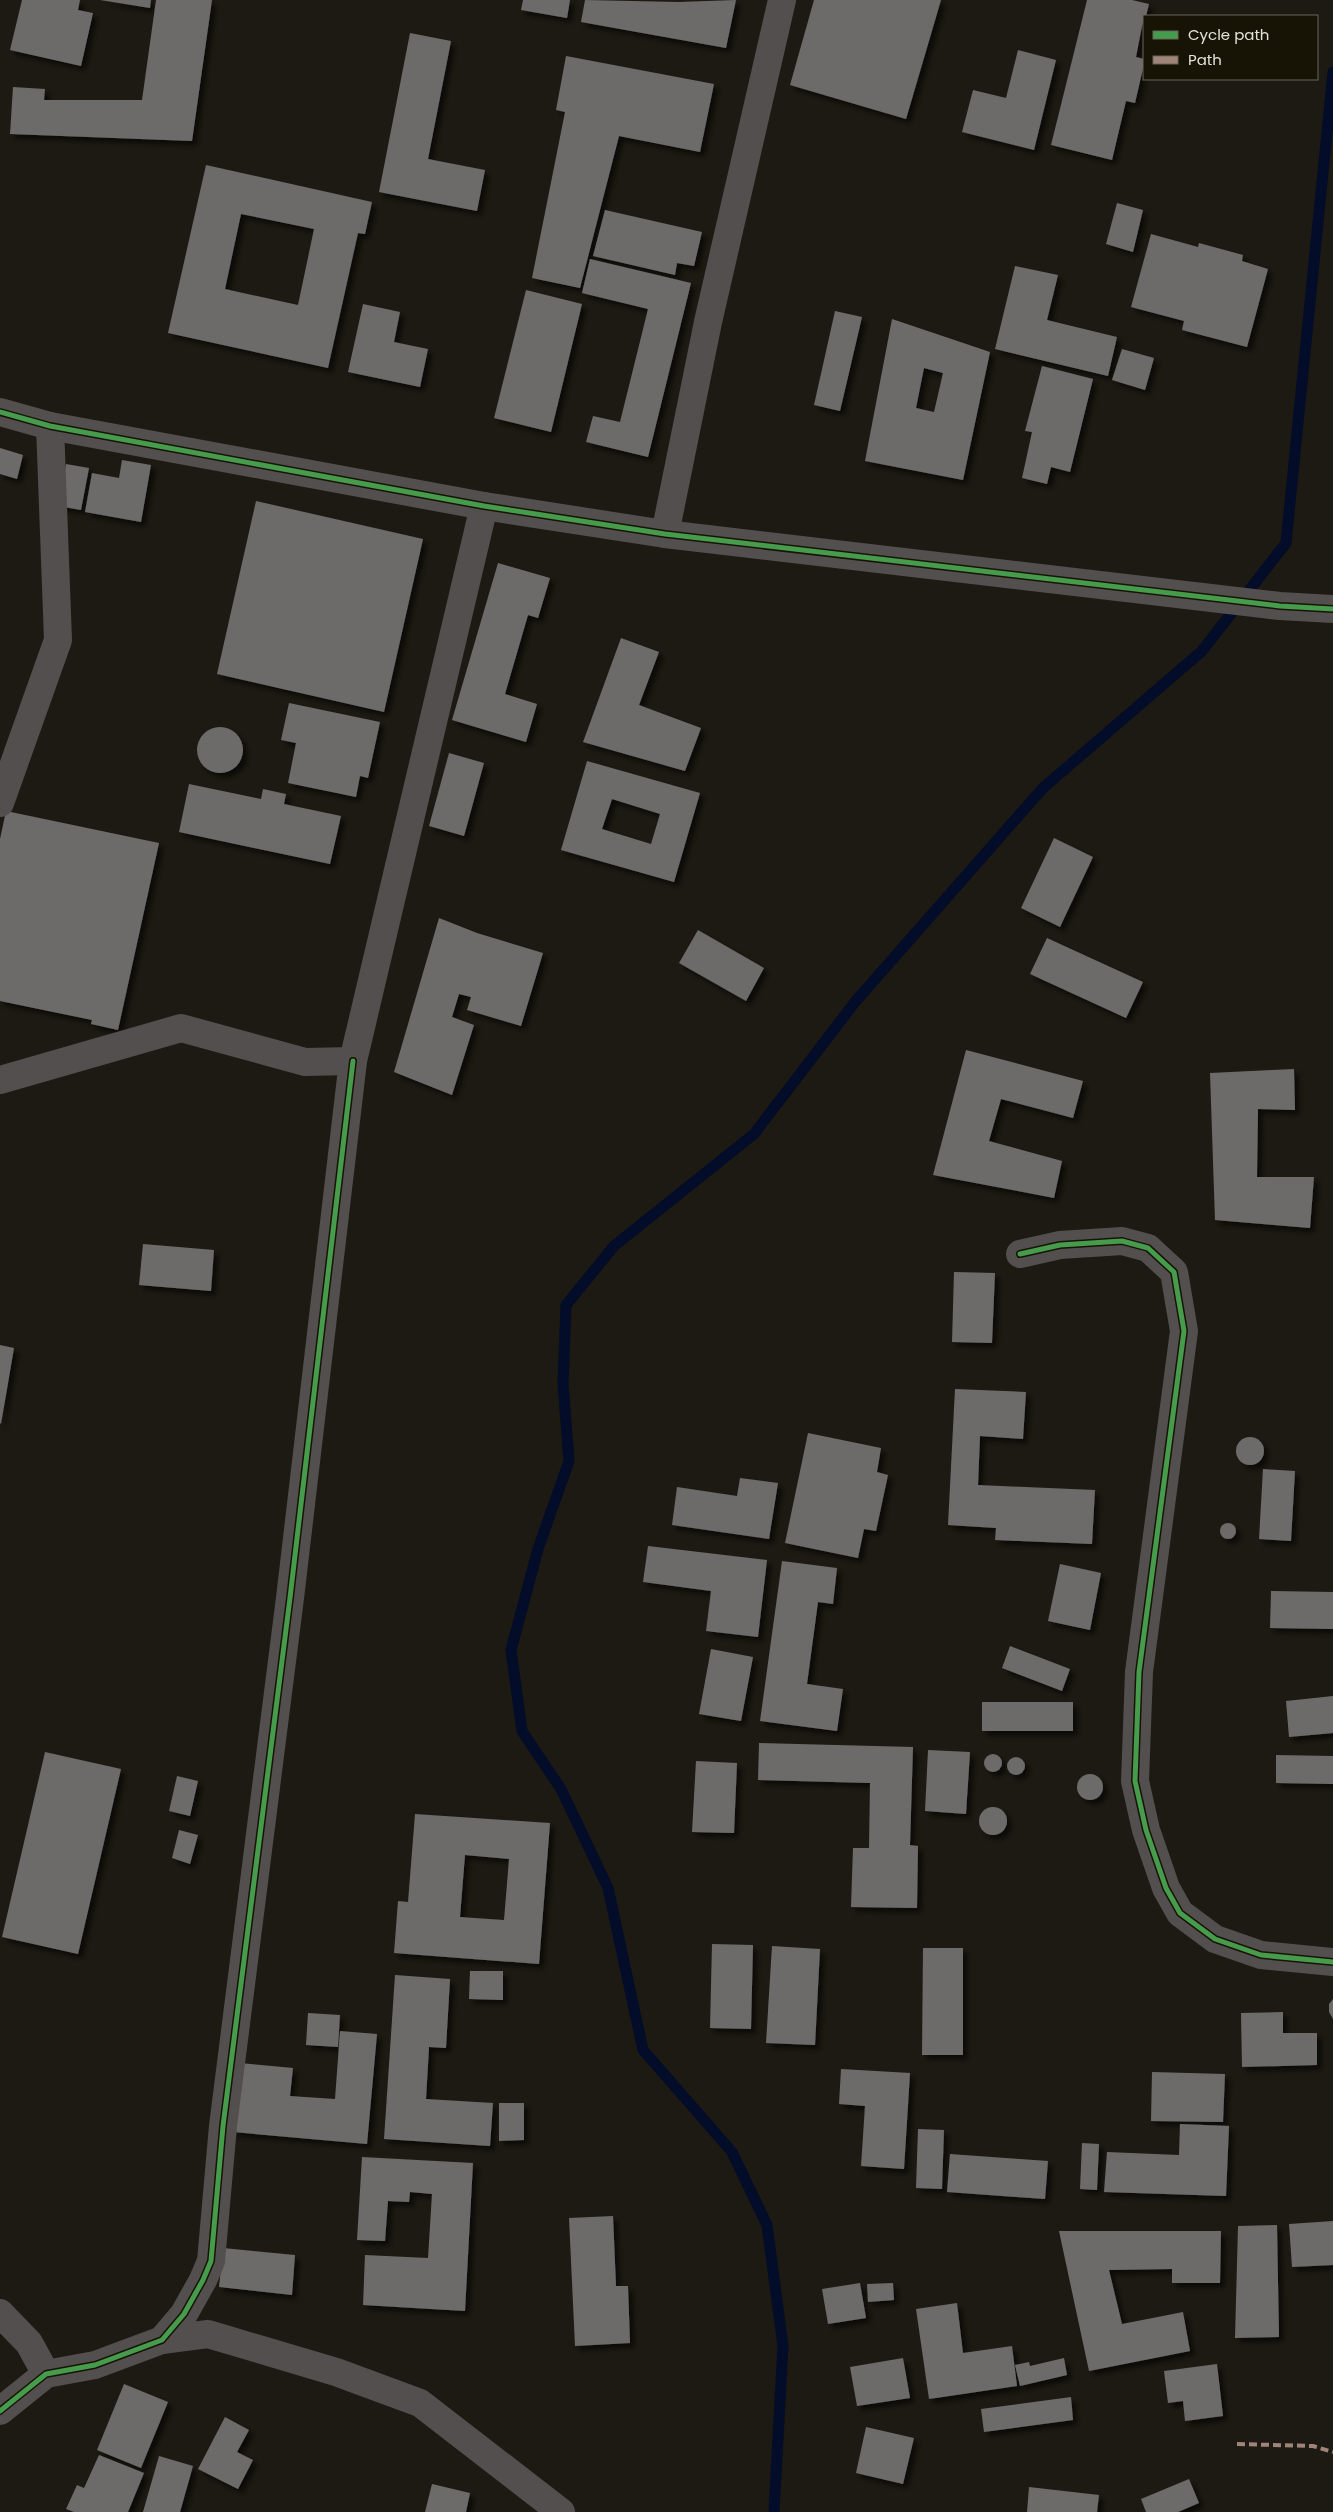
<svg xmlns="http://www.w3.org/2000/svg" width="1333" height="2512" viewBox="0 0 1333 2512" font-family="Poppins,sans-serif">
  <defs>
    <filter id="shadow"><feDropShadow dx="4.5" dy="4.5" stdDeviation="2.5" flood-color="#0009"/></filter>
  </defs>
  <rect width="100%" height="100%" fill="#1c1a12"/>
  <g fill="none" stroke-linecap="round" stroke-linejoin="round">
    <polyline stroke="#030c28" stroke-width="11" points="774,2512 783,2346 767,2225 732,2152 643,2050 608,1888 561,1789 522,1731 511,1650 538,1549 569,1461 563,1383 566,1305 614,1246 754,1134 855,1002 1043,788 1202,651 1286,543 1333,72"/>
  </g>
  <g fill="#6d6b6b" fill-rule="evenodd" filter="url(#shadow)">
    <polygon points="22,0 80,0 78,10 93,13 81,66 10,50"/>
    <polygon points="100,0 151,0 150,8"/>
    <polygon points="156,0 212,0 192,141 10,134 13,87 45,89 44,100 142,100"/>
    <polygon points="523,0 570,0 567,18 521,10"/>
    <polygon points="585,0 678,2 736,0 726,48 581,22"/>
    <polygon points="814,0 941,0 906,119 790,85"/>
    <polygon points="1087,0 1132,0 1149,4 1146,16 1144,16 1136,57 1144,59 1144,64 1135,103 1126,101 1112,160 1051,145"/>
    <polygon points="410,33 451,41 428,159 485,170 477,211 379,192"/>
    <polygon points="1018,50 1056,60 1034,150 962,132 973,90 1006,98"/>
    <polygon points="566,56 714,84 700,152 619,136 580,288 532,278 565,112 556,110"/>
    <path d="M206,165L372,202L365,234L358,233L328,368L168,333ZM241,214L314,229L298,305L225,289Z"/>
    <polygon points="1117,203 1143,210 1133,252 1106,244"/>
    <polygon points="605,210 702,232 694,266 677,263 675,275 593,256"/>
    <polygon points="1151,234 1198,247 1199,243 1243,255 1242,261 1268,269 1247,347 1182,330 1184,321 1131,307"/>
    <polygon points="590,259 691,283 648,457 586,442 593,416 620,422 648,309 582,293"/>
    <polygon points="1015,266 1058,275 1047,320 1117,337 1108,376 995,349"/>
    <polygon points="526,290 582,304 551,432 494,418"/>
    <polygon points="363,304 400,312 394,342 428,349 420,387 348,372"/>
    <polygon points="835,311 862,317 840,411 814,405"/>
    <path d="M892,319L990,352L963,480L865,461ZM924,368L943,373L934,412L916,408Z"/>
    <polygon points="1122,349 1154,358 1145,390 1112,380"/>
    <polygon points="1042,366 1093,379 1070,472 1051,467 1047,484 1022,478 1032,432 1025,431"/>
    <polygon points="0,448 23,455 17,479 0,474"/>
    <polygon points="122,460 151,465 141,522 85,512 92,473 119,478"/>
    <polygon points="66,464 89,468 81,510 58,506"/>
    <polygon points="256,501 423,539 384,712 217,674"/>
    <polygon points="498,563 550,578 538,618 528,615 505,694 537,704 526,742 452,720"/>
    <polygon points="621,638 659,652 639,705 701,728 685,771 583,742"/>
    <polygon points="289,703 380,722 368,778 360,776 356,797 288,783 296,743 281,740"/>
    <circle cx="220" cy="750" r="23"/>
    <polygon points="449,753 484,763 464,836 429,826"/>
    <path d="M587,761L700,793L674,882L561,850ZM612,799L660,814L651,844L602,829Z"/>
    <polygon points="189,784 261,799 263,789 286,794 284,804 341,816 330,864 179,832"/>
    <polygon points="6,811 159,843 118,1030 91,1024 92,1020 0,1001 0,839"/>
    <polygon points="1054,838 1093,857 1060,927 1021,908"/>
    <polygon points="439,918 477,933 543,953 521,1026 467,1010 471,997 459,994 452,1017 474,1025 452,1095 394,1072"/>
    <polygon points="698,930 764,968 746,1001 679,963"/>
    <polygon points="1047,938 1143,982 1126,1018 1030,974"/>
    <polygon points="966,1050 1083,1081 1073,1118 1001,1099 989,1141 1062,1161 1054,1198 933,1175"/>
    <polygon points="1294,1069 1295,1110 1258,1109 1257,1177 1314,1177 1310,1228 1215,1220 1210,1073"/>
    <polygon points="143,1244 214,1250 211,1291 139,1285"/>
    <polygon points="954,1272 995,1273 992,1343 952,1342"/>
    <polygon points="0,1345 14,1348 1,1424 0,1423"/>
    <polygon points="955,1389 1026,1392 1023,1439 980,1436 978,1485 1095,1490 1092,1544 995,1540 996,1528 948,1525"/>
    <polygon points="808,1433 881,1448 877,1472 888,1475 876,1531 864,1529 858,1558 785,1543"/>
    <circle cx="1250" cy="1451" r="14"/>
    <polygon points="1263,1469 1295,1471 1291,1541 1259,1539"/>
    <polygon points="740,1478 778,1483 769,1539 672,1525 677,1487 737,1496"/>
    <circle cx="1228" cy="1531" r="8"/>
    <polygon points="648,1546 767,1560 758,1637 706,1631 711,1591 643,1582"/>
    <polygon points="782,1561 837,1568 833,1604 818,1602 807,1684 843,1689 837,1731 760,1721"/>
    <polygon points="1060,1564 1101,1573 1090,1630 1048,1621"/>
    <polygon points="1271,1591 1333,1592 1333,1629 1270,1628"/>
    <polygon points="1010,1646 1070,1669 1062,1691 1002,1668"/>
    <polygon points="711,1649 753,1657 741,1721 699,1714"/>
    <polygon points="1333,1696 1333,1733 1289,1737 1286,1701"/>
    <rect x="982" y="1702" width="91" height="29"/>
    <polygon points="759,1743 913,1747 910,1845 918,1846 917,1908 851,1907 853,1848 869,1848 870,1783 758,1780"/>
    <polygon points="928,1750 970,1752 966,1814 925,1811"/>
    <polygon points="45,1752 121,1769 78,1954 2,1937"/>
    <circle cx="993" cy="1763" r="9"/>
    <polygon points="1276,1755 1333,1756 1333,1784 1276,1783"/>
    <circle cx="1016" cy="1766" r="9"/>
    <polygon points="696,1761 737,1763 734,1833 692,1832"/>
    <circle cx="1090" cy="1787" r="13"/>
    <polygon points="177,1776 198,1781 190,1816 169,1811"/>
    <circle cx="993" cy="1821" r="14"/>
    <path d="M415,1814L550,1823L539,1964L394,1953L398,1901L408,1902ZM465,1855L509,1859L504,1920L460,1917Z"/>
    <polygon points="179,1830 198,1835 190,1864 172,1858"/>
    <polygon points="712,1944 753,1945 751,2029 710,2028"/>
    <polygon points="772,1946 820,1949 815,2045 766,2043"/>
    <polygon points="923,1948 963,1948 963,2055 922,2055"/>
    <polygon points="470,1971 503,1971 503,2000 469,1999"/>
    <polygon points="395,1975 450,1979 446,2048 429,2047 426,2099 493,2103 490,2146 384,2139"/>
    <polygon points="1333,1999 1333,2019 1329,2012 1329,2004"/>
    <polygon points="1283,2012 1283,2033 1317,2033 1317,2065 1242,2067 1241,2013"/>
    <polygon points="308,2013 340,2015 338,2047 306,2045"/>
    <polygon points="340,2031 377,2034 367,2144 233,2132 240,2063 293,2068 290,2096 335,2099"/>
    <polygon points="841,2069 910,2073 904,2169 861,2166 865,2106 839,2104"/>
    <polygon points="1152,2072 1225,2074 1223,2122 1151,2121"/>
    <polygon points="499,2103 524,2103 524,2140 499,2141"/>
    <polygon points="1180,2124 1229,2126 1226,2196 1104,2192 1107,2152 1179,2155"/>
    <polygon points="918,2129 944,2130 942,2189 916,2188"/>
    <polygon points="1082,2143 1099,2144 1097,2190 1080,2189"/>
    <polygon points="950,2154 1048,2161 1045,2199 947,2192"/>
    <polygon points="362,2157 473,2163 465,2311 363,2305 365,2255 428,2258 432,2194 410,2192 409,2202 388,2201 385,2241 357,2240"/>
    <polygon points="613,2216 616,2286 628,2286 630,2343 575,2346 569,2218"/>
    <polygon points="1333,2221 1333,2265 1292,2267 1289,2224"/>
    <polygon points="1277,2225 1279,2337 1235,2338 1238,2226"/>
    <polygon points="1059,2231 1221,2231 1220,2283 1172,2283 1172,2269 1109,2270 1122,2324 1183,2312 1190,2351 1089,2371"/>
    <polygon points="223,2248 295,2255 292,2295 219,2287"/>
    <polygon points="860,2283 866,2318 828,2324 822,2289"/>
    <polygon points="893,2283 894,2300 868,2302 867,2284"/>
    <polygon points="957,2303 963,2353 1012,2346 1017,2386 929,2399 916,2309"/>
    <polygon points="903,2358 910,2398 857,2406 850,2367"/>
    <polygon points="1064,2358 1067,2375 1020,2386 1015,2365 1029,2362 1030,2366"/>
    <polygon points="1217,2364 1223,2416 1185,2421 1183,2401 1168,2403 1164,2371"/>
    <polygon points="124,2384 168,2402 141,2468 97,2450"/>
    <polygon points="1071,2397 1073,2420 984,2432 981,2409"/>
    <polygon points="225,2417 249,2430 237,2452 253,2460 238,2489 198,2469"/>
    <polygon points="866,2427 914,2438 903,2484 856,2473"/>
    <polygon points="99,2455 144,2473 128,2512 74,2512 66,2509 77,2485 84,2488"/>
    <polygon points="159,2456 193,2466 180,2512 143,2512"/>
    <polygon points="1189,2479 1199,2503 1178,2512 1146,2512 1141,2499"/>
    <polygon points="432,2484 470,2493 466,2512 425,2512"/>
    <polygon points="1029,2487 1099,2495 1097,2512 1027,2512"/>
  </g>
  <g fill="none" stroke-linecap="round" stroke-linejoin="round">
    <g stroke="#544f4f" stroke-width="28">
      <polyline points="0,412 50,426 484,506 665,534 1280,606 1333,609"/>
      <polyline points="665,534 708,322 782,0"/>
      <polyline points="0,803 58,640 50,426"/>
      <polyline points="0,1080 181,1028 305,1062 353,1061 484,506"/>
      <polyline points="1020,1254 1060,1245 1122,1241 1148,1248 1174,1272 1184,1331 1139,1672 1135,1781 1146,1830 1166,1888 1180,1913 1215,1939 1261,1955 1333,1962"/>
      <polyline points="0,2313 29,2343 46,2374"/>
      <polyline points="162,2340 208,2334 336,2372 420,2403 561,2512"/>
      <polyline points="0,2411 46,2374 95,2365 162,2340 184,2314 203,2280 211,2261 223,2126 290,1598 353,1061"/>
    </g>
    <polyline stroke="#a18479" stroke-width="4" stroke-dasharray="8 4" stroke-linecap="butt" points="1237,2444 1313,2446 1333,2452"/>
    <defs>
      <g id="cycleway">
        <polyline points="0,412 50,426 484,506 665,534 1280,606 1333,609"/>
        <polyline points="1020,1254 1060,1245 1122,1241 1148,1248 1174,1272 1184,1331 1139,1672 1135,1781 1146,1830 1166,1888 1180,1913 1215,1939 1261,1955 1333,1962"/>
        <polyline points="0,2411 46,2374 95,2365 162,2340 184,2314 203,2280 211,2261 223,2126 290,1598 353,1061"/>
      </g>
    </defs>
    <use href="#cycleway" stroke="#171406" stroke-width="8"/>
    <use href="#cycleway" stroke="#469c4c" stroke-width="5"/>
  </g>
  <rect x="1143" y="15" width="175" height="65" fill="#171406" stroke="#69665a"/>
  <rect x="1153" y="31" width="25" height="8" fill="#469c4c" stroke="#69665a"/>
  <text x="1188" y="40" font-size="15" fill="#e4e2d9">Cycle path</text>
  <rect x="1153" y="56" width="25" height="8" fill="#a18479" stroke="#69665a"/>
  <text x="1188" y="65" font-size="15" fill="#e4e2d9">Path</text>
</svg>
